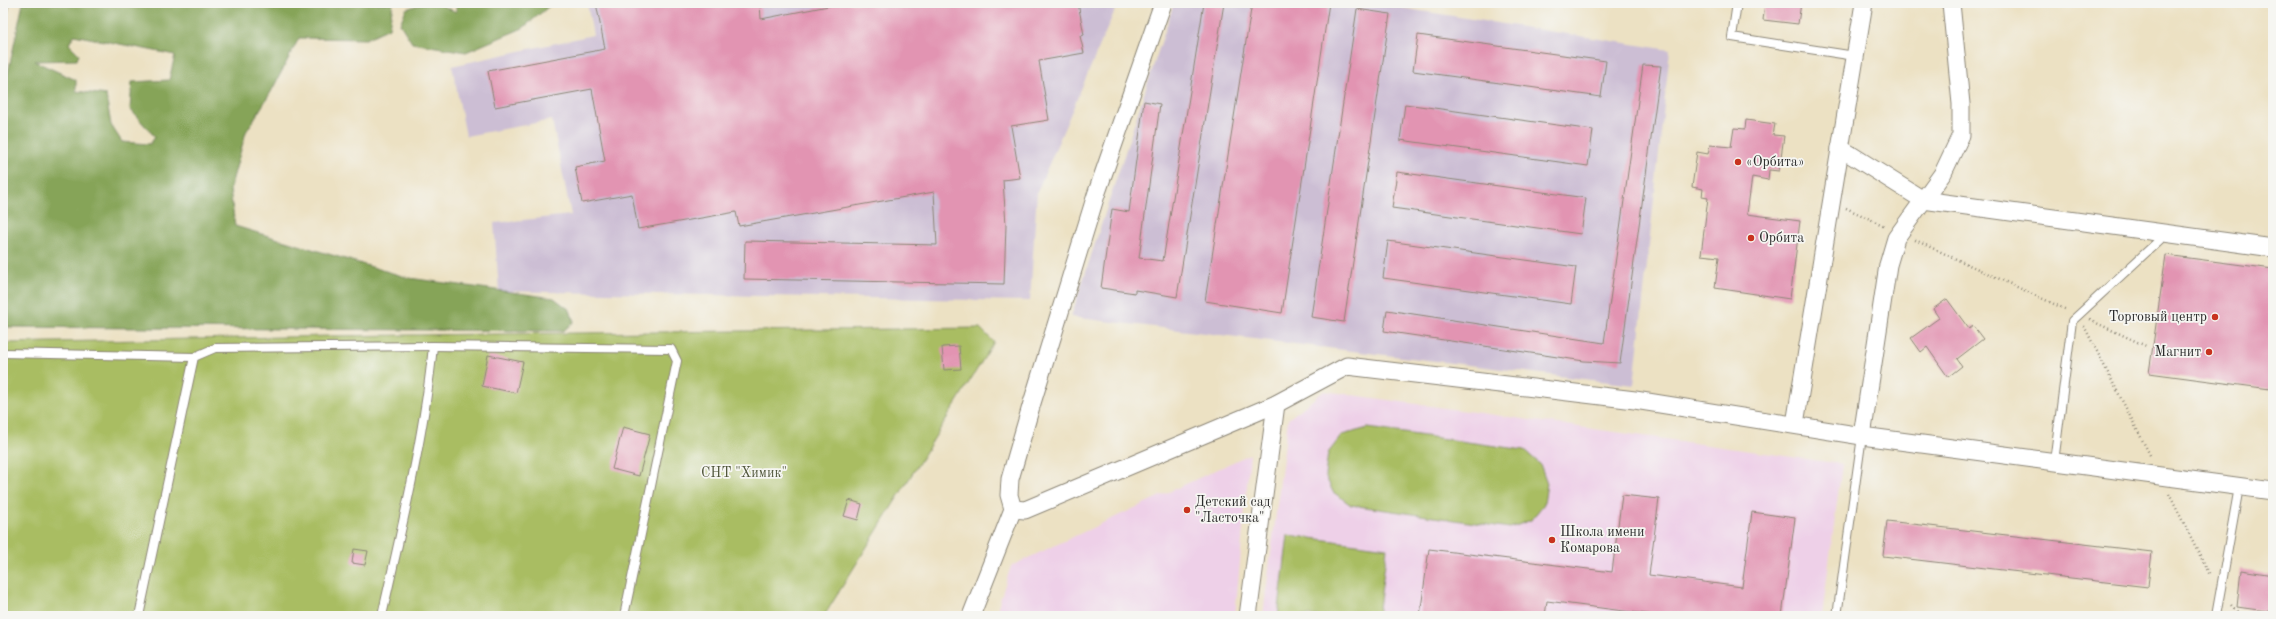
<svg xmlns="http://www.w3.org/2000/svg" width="2276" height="619" viewBox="0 0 2276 619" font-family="'Old Standard TT',serif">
  <rect width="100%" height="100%" fill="#f6f6f2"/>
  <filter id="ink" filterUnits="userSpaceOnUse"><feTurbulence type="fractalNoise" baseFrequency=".025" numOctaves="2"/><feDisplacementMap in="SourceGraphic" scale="8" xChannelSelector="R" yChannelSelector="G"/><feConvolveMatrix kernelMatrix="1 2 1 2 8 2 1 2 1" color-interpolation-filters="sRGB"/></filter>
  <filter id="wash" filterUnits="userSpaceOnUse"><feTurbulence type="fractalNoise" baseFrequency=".012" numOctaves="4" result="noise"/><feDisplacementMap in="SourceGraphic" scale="16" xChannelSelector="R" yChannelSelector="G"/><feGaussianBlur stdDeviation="0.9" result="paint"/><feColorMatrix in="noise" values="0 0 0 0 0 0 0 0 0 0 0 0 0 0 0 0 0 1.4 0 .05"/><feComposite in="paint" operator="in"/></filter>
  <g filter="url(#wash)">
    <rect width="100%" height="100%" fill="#ece1c3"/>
    <g fill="#eed0e8">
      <polygon points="1324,391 1842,464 1822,616 1263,616 1288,419"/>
      <polygon points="1250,454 1235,616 995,616 1011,566"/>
    </g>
    <g fill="#ccbed4">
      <polygon points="587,3 1118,3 1037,192 1030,301 499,291 494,223 571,215 552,120 466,136 452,66 593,35"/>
      <polygon points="1174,3 1370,3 1670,50 1634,385 1071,317"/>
    </g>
    <g fill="#a9bd62" stroke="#6a7446">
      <polygon points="980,328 994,342 824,616 3,616 3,343 330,336"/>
      <polygon points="1368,428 1524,450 1540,464 1547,483 1544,504 1531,520 1510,528 1351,505 1333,492 1325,475 1328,453 1342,435"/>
      <polygon points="1288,535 1387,548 1378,616 1278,616"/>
    </g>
    <g fill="#86a458" stroke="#586842" fill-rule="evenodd">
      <polygon points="3,3 10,3 3,31"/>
      <path d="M23,3H393L389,28L366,39L299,38L271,92L246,132L230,189L235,226L409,278L554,298L570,310L574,322L563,331L3,327V96ZM74,35L175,55L169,80L132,82L130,109L155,137L150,144L122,142L111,125L106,95L76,91V80L34,61L77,60L79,54L69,44Z"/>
      <polygon points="424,3 437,3 456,12 456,3 553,3 523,28 466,52 412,43 400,24 406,9"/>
    </g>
    <g id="blocks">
      <g fill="#e294b2">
        <polygon points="596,3 760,3 761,19 844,3 1078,3 1084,35 1080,36 1084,53 1039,61 1049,120 1011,126 1020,178 1003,180 1006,225 1004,284 744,279 745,241 937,245 934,192 739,226 736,212 638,229 632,194 582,203 575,167 605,161 592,89 495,107 488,71 605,49"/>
        <polygon points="1204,3 1224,3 1177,297 1135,290 1135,293 1101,288 1112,209 1129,212 1144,101 1160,104 1139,258 1163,261"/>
        <polygon points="1252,3 1329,3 1282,313 1205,301"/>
        <polygon points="1765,3 1801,3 1798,24 1763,20"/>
        <polygon points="1357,9 1390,14 1344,322 1311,317"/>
        <polygon points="1418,35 1606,61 1601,97 1413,71"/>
        <polygon points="1643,65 1661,66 1620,363 1584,361 1384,331 1387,310 1604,343"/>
        <polygon points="1405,104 1593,130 1588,166 1400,140"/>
        <polygon points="1746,120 1775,124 1773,135 1784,136 1779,171 1769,170 1768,180 1752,177 1747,214 1800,221 1790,299 1715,288 1719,257 1701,255 1708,198 1702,197 1703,189 1692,187 1697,152 1708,154 1710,145 1731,147 1734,128 1745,129"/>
        <polygon points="1397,172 1586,198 1581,234 1392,208"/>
        <polygon points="1388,241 1576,267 1571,304 1383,278"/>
        <polygon points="2166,255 2273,269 2273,366 2270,389 2149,373"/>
        <polygon points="1947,299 1969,329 1973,326 1983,339 1957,359 1962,366 1948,377 1927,347 1921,352 1911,338 1939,318 1933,309"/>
        <polygon points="959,346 961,369 944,370 942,347"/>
        <polygon points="488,355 523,362 516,393 482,386"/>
        <polygon points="623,427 650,434 639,476 612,469"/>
        <polygon points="1622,495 1659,499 1649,575 1742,587 1752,512 1795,518 1782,616 1662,616 1547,601 1545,616 1420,616 1429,549 1612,572"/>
        <polygon points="849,500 862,504 858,520 844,516"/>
        <polygon points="1887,521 2152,552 2148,587 1883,556"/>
        <polygon points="354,549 368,551 365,565 352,563"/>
        <polygon points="2241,570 2273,575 2273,612 2237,607"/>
      </g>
    </g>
  </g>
  <g filter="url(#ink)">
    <use href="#blocks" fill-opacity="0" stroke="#8c8677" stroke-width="1"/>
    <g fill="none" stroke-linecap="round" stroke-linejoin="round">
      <defs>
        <g id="lane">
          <polyline points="1737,3 1732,37 1855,56"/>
          <polyline points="3,353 194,357"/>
          <polyline points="2054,462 2072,321 2166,234"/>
          <polyline points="139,616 194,357 215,348 433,346 671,349 677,361 624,616"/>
          <path d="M382,616C402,526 424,437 433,346"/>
          <polyline points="1837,616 1862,436"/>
          <polyline points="2216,616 2239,487"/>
        </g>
        <g id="street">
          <polyline points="1840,148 1923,200 2273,248"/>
          <polyline points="1795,424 1864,3"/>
          <polyline points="1862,436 1888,265 1896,238 1943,173 1961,135 1961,104 1951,3"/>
          <polyline points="1013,509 1025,510 1276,404 1347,366 1635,400 1862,436 2273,491"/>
          <polyline points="971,616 1013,509 1009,495 1010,479 1032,403 1096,195 1163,3"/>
          <polyline points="1248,616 1276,404"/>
        </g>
      </defs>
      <use href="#lane" stroke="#8c8677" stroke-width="10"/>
      <use href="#street" stroke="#8c8677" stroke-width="19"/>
      <g stroke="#8c8677" stroke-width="2.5" stroke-dasharray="1 3" stroke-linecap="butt">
        <polyline points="1846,208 1885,226"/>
        <polyline points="1915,240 2067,310"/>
        <polyline points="2090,320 2146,346"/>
        <polyline points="2084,326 2151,457"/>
        <polyline points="2169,494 2210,575"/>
        <polyline points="2231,605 2241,616"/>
      </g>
      <use href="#lane" stroke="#fff" stroke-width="8"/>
      <use href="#street" stroke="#fff" stroke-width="17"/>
    </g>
  </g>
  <g fill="#c8321e" stroke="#f6f6f2" stroke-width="1.5">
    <circle cx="1738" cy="162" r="4"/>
    <circle cx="1751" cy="238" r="4"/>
    <circle cx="2215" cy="317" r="4"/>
    <circle cx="2209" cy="352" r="4"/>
    <circle cx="1187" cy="510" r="4"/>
    <circle cx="1552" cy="540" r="4"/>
  </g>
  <g text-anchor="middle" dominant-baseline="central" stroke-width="3.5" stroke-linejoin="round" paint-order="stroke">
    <g font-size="14" fill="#2b2b2b" stroke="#f6f6f2" text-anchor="start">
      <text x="1746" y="162">«Орбита»</text>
      <text x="1759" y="238">Орбита</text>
      <text x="2207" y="317" text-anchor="end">Торговый центр</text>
      <text x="2201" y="352" text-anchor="end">Магнит</text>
      <text x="1195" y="502">Детский сад<tspan x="1195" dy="16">"Ласточка"</tspan></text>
      <text x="1560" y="532">Школа имени<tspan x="1560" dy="16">Комарова</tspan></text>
    </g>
    <g font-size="14" fill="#51573c" stroke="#f6f6f2">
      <text x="744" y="473">СНТ "Химик"</text>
    </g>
  </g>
  <rect width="2276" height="619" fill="none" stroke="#f6f6f2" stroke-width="16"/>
</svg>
